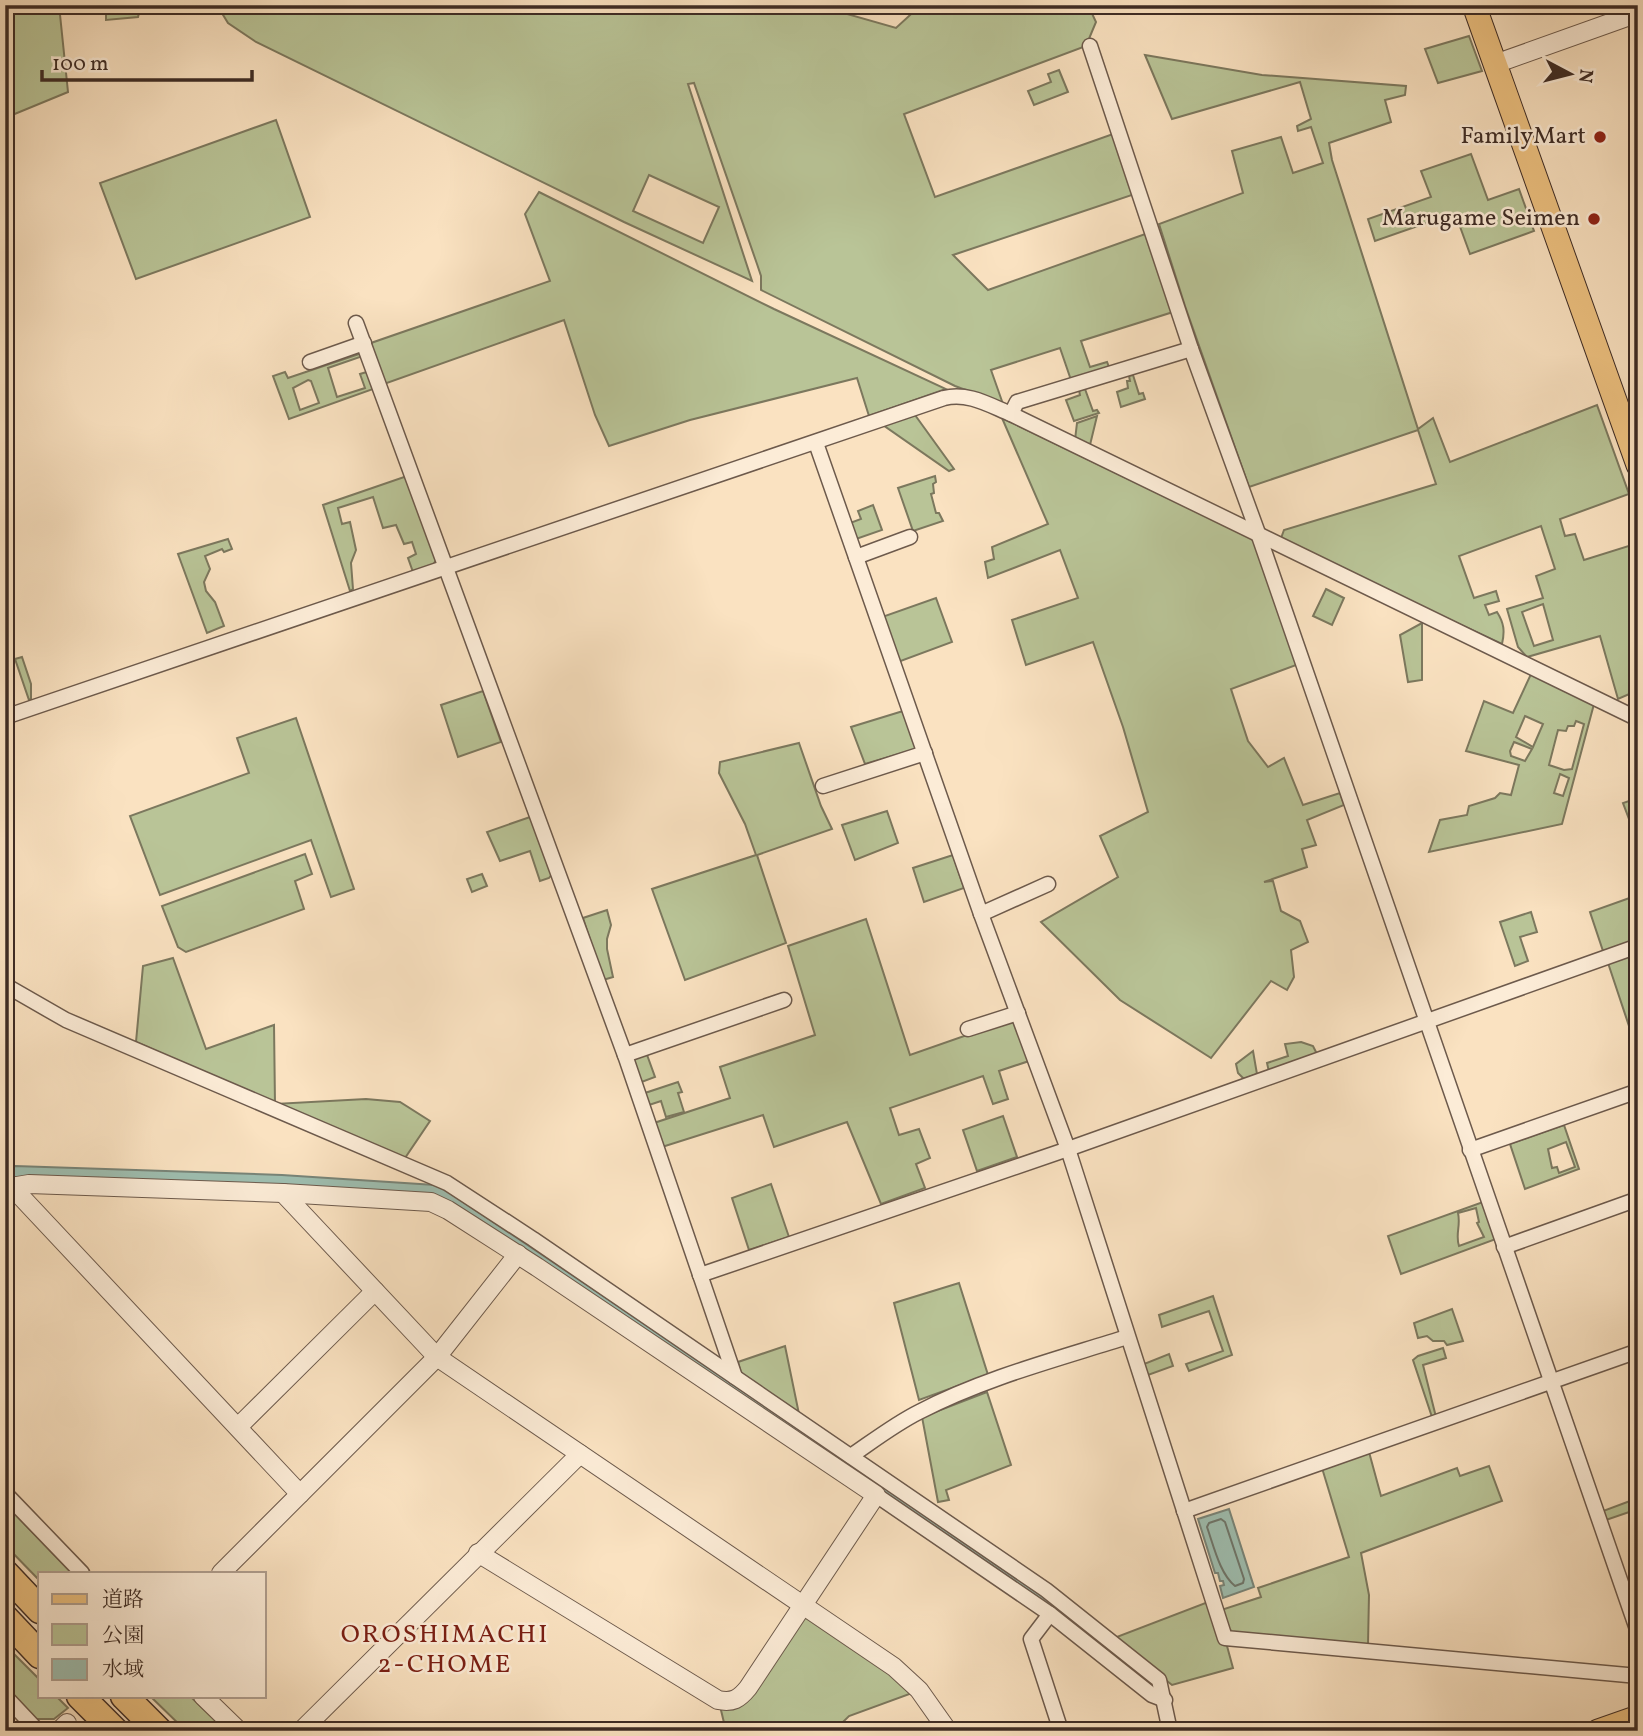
<svg xmlns="http://www.w3.org/2000/svg" width="1643" height="1736" viewBox="0 0 1643 1736" font-family="Vollkorn,'Noto Serif JP',serif">
  <rect width="100%" height="100%" fill="#fae2c1"/>
  <filter id="stains"><feTurbulence type="fractalNoise" baseFrequency=".00286" numOctaves="4"/><feColorMatrix values="0 0 0 0 .2 0 0 0 0 .09 0 0 0 0 .02 0 0 0 .5 -.17"/></filter>
  <radialGradient id="worn" r=".72"><stop offset=".6" stop-color="#630" stop-opacity="0"/><stop offset="1" stop-color="#630" stop-opacity=".3"/></radialGradient>
  <g fill="#b9c497" stroke="#7c785e" stroke-width="2" fill-rule="evenodd">
    <polygon points="5,5 59,5 68,92 5,118"/>
    <polygon points="106,5 141,5 138,17 106,20"/>
    <path d="M217,5H832L833,10L896,28L921,5H1088L1096,22L1086,46L904,114L935,197L1113,134L1135,194L953,255L988,290L1148,233L1173,312L1081,341L1090,367L1107,362L1109,367L1071,380L1060,348L991,370L1003,404L955,386L761,290V276L757,264L694,83L688,84L752,281L624,222L256,42L228,23ZM649,175L719,207L703,243L633,211Z"/>
    <polygon points="1469,36 1482,71 1438,83 1425,49"/>
    <path d="M1145,55L1262,75L1406,86L1405,95L1385,100L1391,122L1329,143L1332,160L1418,429L1433,418L1450,462L1597,405L1629,494L1560,519L1565,536L1575,534L1584,560L1638,543V663L1634,665V692L1618,699L1600,636L1527,657L1518,647L1507,609L1543,598L1536,576L1555,569L1541,526L1459,556L1474,598L1496,591L1499,601L1485,605L1489,615L1497,612C1504,623 1505,631 1502,644L1280,541L1284,530L1436,484L1418,430L1249,487L1185,306L1159,224L1243,193L1232,151L1281,137L1293,173L1323,163L1311,127L1298,131L1297,126L1311,119L1300,82L1172,119ZM1543,604L1553,640L1534,646L1522,612Z"/>
    <polygon points="1059,70 1068,92 1034,105 1028,91 1051,82 1048,74"/>
    <polygon points="276,120 310,217 136,279 100,183"/>
    <polygon points="1471,154 1488,200 1519,189 1534,231 1470,254 1455,213 1375,241 1368,219 1431,197 1421,171"/>
    <polygon points="539,192 774,309 946,389 869,416 857,378 690,420 609,446 595,415 564,320 384,384 371,343 550,281 525,214"/>
    <path d="M362,353L363,356L328,368L337,397L365,388L360,374L370,371L376,388L289,419L273,376L285,372L288,378ZM308,380L311,381L319,403L300,410L293,388Z"/>
    <polygon points="1133,375 1139,394 1143,393 1145,399 1121,407 1117,392 1128,388 1127,381 1130,381 1129,376"/>
    <polygon points="1085,389 1093,411 1097,410 1099,413 1074,421 1066,400 1080,395 1079,390"/>
    <polygon points="915,415 954,469 949,471 883,425"/>
    <polygon points="1097,416 1090,445 1075,440 1077,423"/>
    <polygon points="1002,418 1255,540 1299,664 1231,689 1248,741 1268,767 1284,758 1303,805 1340,793 1344,805 1307,820 1316,845 1302,849 1307,867 1264,882 1273,881 1281,911 1300,921 1308,942 1291,950 1294,977 1287,990 1271,981 1211,1058 1120,1000 1041,922 1118,877 1100,836 1148,812 1123,727 1093,642 1026,665 1012,620 1078,598 1060,550 988,578 985,562 994,559 992,547 1048,524"/>
    <polygon points="407,476 436,560 433,565 413,572 408,558 416,554 412,542 404,544 396,525 383,528 373,497 338,508 342,524 350,522 356,550 351,563 353,589 350,591 323,505"/>
    <polygon points="935,476 936,482 933,484 934,493 931,494 936,513 939,513 943,521 913,531 898,488"/>
    <polygon points="873,505 882,530 856,539 850,523 861,519 858,511"/>
    <polygon points="228,539 232,549 224,552 222,549 205,556 210,569 204,582 206,591 215,602 224,626 207,633 178,554"/>
    <polygon points="1326,589 1344,598 1332,625 1313,616"/>
    <polygon points="936,598 952,642 898,662 882,617"/>
    <polygon points="1422,623 1422,680 1408,682 1400,635"/>
    <polygon points="22,657 31,684 31,699 29,700 15,659"/>
    <path d="M1531,674L1594,704L1562,824L1429,852L1440,820L1467,815L1469,806L1495,798L1500,793L1511,795L1519,765L1466,751L1484,701L1513,713ZM1525,716L1543,724L1533,747L1516,737ZM1576,721L1584,724L1572,769L1564,770L1549,765L1558,730L1566,731L1568,726H1574ZM1514,742L1532,749L1525,761L1511,756L1510,751ZM1560,774L1569,778L1563,796L1554,793Z"/>
    <polygon points="483,691 501,742 458,757 441,705"/>
    <polygon points="903,711 916,749 865,764 851,727"/>
    <polygon points="296,718 354,889 331,897 311,840 160,895 130,816 249,773 237,738"/>
    <polygon points="799,743 821,806 832,829 757,855 786,943 685,980 652,889 756,855 745,824 719,773 720,762"/>
    <polygon points="1638,798 1638,843 1623,803"/>
    <polygon points="887,811 898,843 855,860 842,825"/>
    <polygon points="530,817 552,874 549,878 540,881 530,851 500,861 487,832"/>
    <polygon points="305,854 312,874 295,881 304,909 186,952 178,947 162,906"/>
    <polygon points="953,855 964,888 924,902 913,868"/>
    <polygon points="482,874 487,886 472,892 467,879"/>
    <polygon points="1638,895 1638,942 1604,954 1590,912"/>
    <polygon points="607,910 611,925 607,939 607,949 613,977 603,980 583,918"/>
    <polygon points="1531,912 1537,932 1520,937 1528,961 1515,966 1500,922"/>
    <polygon points="866,919 910,1055 1007,1021 1015,1022 1029,1061 999,1071 1008,1099 993,1104 983,1076 890,1108 899,1135 919,1129 930,1158 916,1164 925,1188 881,1204 847,1122 774,1147 763,1115 662,1147 654,1123 730,1098 720,1067 815,1035 788,946"/>
    <polygon points="1638,953 1638,1046 1636,1047 1608,963"/>
    <polygon points="173,958 206,1049 274,1025 275,1104 366,1099 400,1102 430,1121 405,1158 275,1104 136,1042 143,966"/>
    <polygon points="1301,1042 1313,1046 1317,1054 1269,1072 1267,1063 1288,1056 1285,1044"/>
    <polygon points="1253,1051 1257,1074 1244,1079 1238,1073 1236,1064"/>
    <polygon points="646,1052 655,1077 639,1083 632,1063 634,1058"/>
    <polygon points="678,1082 682,1092 678,1093 684,1112 666,1117 661,1101 649,1105 645,1093"/>
    <polygon points="1003,1116 1017,1157 977,1171 963,1130"/>
    <path d="M1564,1125L1579,1169L1525,1189L1510,1144ZM1566,1142L1575,1167L1559,1173L1557,1167L1552,1168L1548,1149Z"/>
    <polygon points="771,1184 789,1237 749,1250 732,1198"/>
    <path d="M1483,1202L1496,1239L1401,1274L1388,1236ZM1476,1208L1479,1222L1477,1223L1484,1237L1459,1246C1455,1234 1461,1226 1458,1213Z"/>
    <polygon points="959,1283 988,1375 919,1400 894,1303"/>
    <polygon points="1213,1296 1232,1355 1189,1371 1186,1364 1223,1351 1209,1311 1162,1327 1159,1315"/>
    <polygon points="1452,1309 1463,1341 1447,1345 1444,1341 1433,1341 1427,1336 1418,1338 1414,1323"/>
    <polygon points="785,1346 799,1414 741,1374 738,1362"/>
    <polygon points="1443,1348 1446,1358 1423,1365 1436,1417 1432,1417 1413,1360 1418,1356"/>
    <polygon points="1169,1354 1173,1366 1148,1375 1144,1364"/>
    <polygon points="987,1392 1011,1465 946,1490 949,1500 938,1502 922,1417"/>
    <polygon points="1369,1452 1381,1496 1457,1468 1460,1476 1489,1466 1502,1501 1361,1553 1369,1595 1368,1645 1234,1633 1229,1629 1221,1610 1261,1597 1258,1588 1349,1557 1322,1468"/>
    <polygon points="1638,1498 1638,1509 1606,1520 1603,1511"/>
    <polygon points="5,1504 72,1573 40,1573 40,1581 5,1545"/>
    <polygon points="1208,1602 1220,1640 1227,1646 1233,1668 1172,1685 1114,1638"/>
    <polygon points="805,1613 915,1692 849,1716 840,1725 825,1731 726,1731 720,1706"/>
    <polygon points="5,1645 40,1680 40,1696 56,1696 68,1708 54,1719 35,1719 5,1688"/>
    <polygon points="150,1696 190,1696 226,1731 186,1731"/>
  </g>
  <g fill="#9ebeb0" stroke="#788478" stroke-width="2">
    <polygon points="15,1166 282,1175 435,1185 447,1191 850,1461 1029,1584 1150,1679 1147,1684 443,1199 15,1177 5,1181 5,1170"/>
    <polygon points="1229,1509 1254,1587 1223,1598 1220,1586 1224,1585 1223,1581 1220,1581 1218,1573 1215,1573 1198,1519"/>
  </g>
  <g fill="none" stroke-linecap="round" stroke-linejoin="round">
    <path stroke="#6e756a" stroke-width="2" d="M1221,1519L1225,1522L1244,1579L1243,1583L1235,1586C1220,1574 1214,1547 1207,1527L1209,1523Z"/>
    <defs>
      <g id="minor">
        <polyline points="1090,46 1191,349 1259,536 1638,1632"/>
        <polyline points="356,323 626,1058 735,1377"/>
        <polyline points="310,362 364,343"/>
        <polyline points="1011,414 1017,402 1191,349"/>
        <polyline points="816,443 981,914 1068,1149 1225,1638 1638,1676"/>
        <polyline points="856,557 910,537"/>
        <path d="M5,717L944,398C968,392 989,405 1011,414L1638,719"/>
        <polyline points="823,786 925,753"/>
        <polyline points="981,914 1048,884"/>
        <polyline points="5,985 66,1020 447,1183 533,1239 1046,1590 1159,1680 1170,1731"/>
        <polyline points="968,1029 1018,1013"/>
        <polyline points="625,1055 784,1000"/>
        <polyline points="1470,1150 1638,1091"/>
        <polyline points="1504,1247 1638,1199"/>
        <polyline points="700,1275 1068,1149 1638,946"/>
        <path d="M851,1456C873,1441 895,1424 919,1412C984,1378 1058,1359 1127,1337"/>
        <polyline points="5,1493 82,1573"/>
        <polyline points="876,1495 1050,1614 1152,1695 1165,1700"/>
        <polyline points="1184,1511 1638,1351"/>
        <polyline points="1050,1614 1031,1639 1061,1731"/>
        <polyline points="5,1696 38,1731"/>
      </g>
      <g id="tertiary">
        <polyline points="1495,64 1638,13"/>
        <polyline points="11,1186 300,1494"/>
        <path d="M5,1188L29,1184L283,1193L431,1202L448,1210L537,1267L876,1495L748,1688C739,1699 733,1703 718,1700L478,1553"/>
        <polyline points="283,1193 437,1357 894,1667 919,1690 948,1731"/>
        <polyline points="238,1427 375,1291"/>
        <polyline points="221,1573 437,1357 518,1254"/>
        <polyline points="203,1696 239,1731"/>
        <polyline points="59,1731 67,1723"/>
        <polyline points="301,1731 580,1454"/>
      </g>
      <polyline id="primary" points="1598,1731 1638,1717"/>
      <polyline id="trunk" points="1474,5 1638,465"/>
      <g id="motorway">
        <polyline points="5,1573 40,1610"/>
        <polyline points="5,1618 40,1655"/>
        <polyline points="80,1696 115,1731"/>
        <polyline points="124,1696 159,1731"/>
      </g>
    </defs>
    <use href="#minor" stroke="#6d5a4c" stroke-width="17"/>
    <use href="#tertiary" stroke="#6d5a4c" stroke-width="20"/>
    <use href="#primary" stroke="#3e2c25" stroke-width="25"/>
    <use href="#trunk" stroke="#3e2c25" stroke-width="25"/>
    <use href="#motorway" stroke="#3e2c25" stroke-width="29"/>
    <use href="#minor" stroke="#fcecd7" stroke-width="14"/>
    <use href="#tertiary" stroke="#fcecd7" stroke-width="18"/>
    <use href="#primary" stroke="#edc180" stroke-width="23"/>
    <use href="#trunk" stroke="#edc180" stroke-width="23"/>
    <use href="#motorway" stroke="#edc180" stroke-width="26"/>
  </g>
  <g fill="#8f2418" stroke="#fcecd7" stroke-width="2.5">
    <circle cx="1600" cy="137" r="7"/>
    <circle cx="1594" cy="219" r="7"/>
  </g>
  <g text-anchor="middle" dominant-baseline="central" stroke-width="5" stroke-linejoin="round" paint-order="stroke">
    <g font-size="24" fill="#3e2c25" stroke="#fcecd7" text-anchor="end">
      <text x="1586" y="137">FamilyMart</text>
      <text x="1580" y="219">Marugame Seimen</text>
    </g>
    <g font-size="26" letter-spacing="2" fill="#7a1f14" stroke="#fcecd7">
      <text x="445" y="1635">OROSHIMACHI<tspan x="445" dy="30">2-CHOME</tspan></text>
    </g>
  </g>
  <rect width="1643" height="1736" fill="none" stroke="#fae2c1" stroke-width="28"/>
  <rect x="7" y="7" width="1629" height="1722" fill="none" stroke="#3e2c25" stroke-width="3.5"/>
  <rect x="14" y="14" width="1615" height="1708" fill="none" stroke="#3e2c25" stroke-width="2"/>
  <rect x="38" y="1572" width="228" height="126" fill="#fcecd7" stroke="#b09f90" stroke-width="2"/>
  <rect x="52" y="1594" width="35" height="10" fill="#edc180" stroke="#b09f90" stroke-width="2"/>
  <text x="102" y="1606" font-size="21" fill="#3e2c25">道路</text>
  <rect x="52" y="1624" width="35" height="21" fill="#b9c497" stroke="#b09f90" stroke-width="2"/>
  <text x="102" y="1642" font-size="21" fill="#3e2c25">公園</text>
  <rect x="52" y="1659" width="35" height="21" fill="#9ebeb0" stroke="#b09f90" stroke-width="2"/>
  <text x="102" y="1676" font-size="21" fill="#3e2c25">水域</text>
  <g transform="translate(1570 74) rotate(97)" stroke="#fcecd7" stroke-width="5" paint-order="stroke">
  <path d="M0-5L12 26L0 18L-12 26Z" fill="#3e2c25"/>
  <text y="-10" font-size="19" font-weight="bold" text-anchor="middle" fill="#3e2c25">N</text>
  </g>
  <path d="M42 70v10h210v-10" fill="none" stroke="#3e2c25" stroke-width="3.5"/>
  <text x="52" y="70" font-size="21" fill="#3e2c25" stroke="#fcecd7" stroke-width="5" paint-order="stroke">100 m</text>
  <rect width="100%" height="100%" filter="url(#stains)"/>
  <rect width="100%" height="100%" fill="url(#worn)"/>
</svg>
